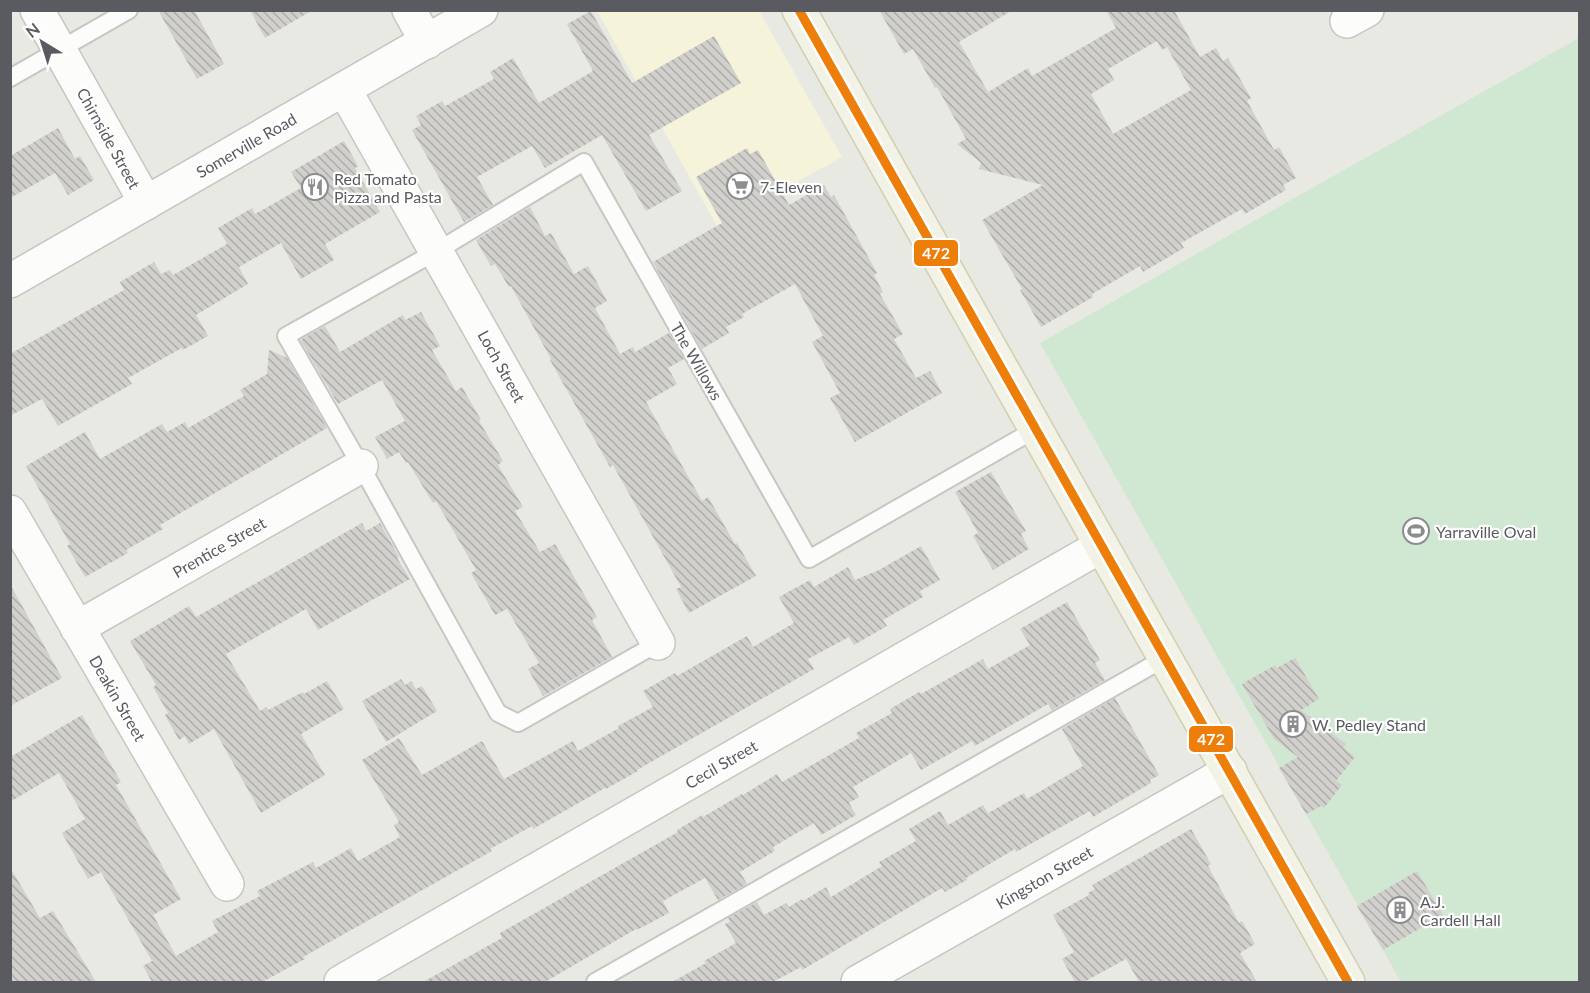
<svg xmlns="http://www.w3.org/2000/svg" width="1590" height="993" viewBox="0 0 1590 993" font-family="Lato,sans-serif">
  <defs>
    <pattern id="building-back-hatch" width="6" height="6" patternUnits="userSpaceOnUse" patternTransform="scale(1.5)"><rect width="6" height="6" fill="#d1d0cd"/><path d="M-1 5l2 2M0 0l6 6M5-1l2 2" fill="none" stroke="#adacaa"/></pattern>
  </defs>
  <rect width="100%" height="100%" fill="#e9e9e3"/>
  <polygon fill="#f5f3da" points="597,11 759,11 842,157 717,226"/>
  <polygon fill="#d0e7d1" points="1579,38 1579,982 1401,982 1040,343 1312,188"/>
  <g fill="url(#building-back-hatch)" fill-rule="evenodd">
    <polygon points="158,10 194,10 224,64 197,79"/>
    <polygon points="250,10 313,10 265,38"/>
    <path d="M879,10H1013L959,42L988,92L1028,68L1032,76L1116,28L1106,10H1174L1200,57L1216,48L1223,61L1228,58L1251,98L1247,101L1274,150L1279,147L1296,178L1283,185L1286,190L1245,214L1242,209L1181,243L1184,248L1143,272L1140,266L1092,294L1093,297L1041,327L1020,290L1022,289L982,220L1043,185L979,169L981,163L957,144L966,139L937,87L935,88L913,49L904,54ZM1157,41L1162,50L1167,47L1191,90L1113,134L1091,94L1114,80L1108,69Z"/>
    <polygon points="591,11 632,83 714,36 741,83 649,135 682,191 646,211 602,135 545,168 532,146 477,177 493,205 464,222 412,130 421,125 416,116 442,101 445,106 494,79 490,72 513,58 539,103 593,71 567,24"/>
    <polygon points="58,128 75,159 80,156 94,180 68,195 55,173 10,198 10,156"/>
    <polygon points="344,141 358,166 355,168 380,212 325,244 334,260 301,279 281,243 239,267 248,284 196,315 208,336 183,350 182,348 128,378 132,384 58,426 42,399 10,416 10,354 124,290 120,282 154,262 161,274 170,270 173,275 227,244 218,228 252,208 255,214 301,188 291,172"/>
    <polygon points="747,148 750,154 758,150 789,205 824,185 831,197 834,195 877,273 874,275 883,292 880,294 903,334 894,339 916,378 930,371 942,393 855,442 830,398 840,393 812,342 823,336 795,284 742,314 744,317 726,327 729,333 702,349 653,262 722,223 696,177"/>
    <polygon points="530,207 545,236 551,233 574,274 588,266 607,301 595,308 620,354 633,347 635,352 669,333 684,359 668,368 677,384 646,402 702,501 708,497 735,544 737,543 756,576 689,613 676,589 681,587 613,465 610,467 550,360 551,359 511,286 509,287 495,264 491,266 476,240"/>
    <polygon points="421,312 440,346 432,350 456,391 462,387 481,420 479,421 503,461 498,465 523,507 515,511 540,552 555,544 597,617 592,620 612,657 543,696 528,669 539,663 507,609 495,615 471,573 476,570 436,501 433,503 408,462 406,463 399,452 387,459 375,437 405,421 382,380 338,404 301,341 302,339 325,326 340,352 403,315 405,320"/>
    <polygon points="269,350 287,358 327,428 160,525 163,529 126,550 128,553 85,577 67,546 70,544 26,466 85,432 100,459 162,424 167,432 185,422 188,428 244,396 240,390 267,374"/>
    <polygon points="991,472 1026,531 1021,534 1029,549 993,570 973,536 978,533 955,492"/>
    <polygon points="362,523 366,531 380,523 399,557 397,558 410,579 318,630 306,609 226,654 260,711 266,707 268,710 303,692 304,694 327,681 344,709 301,734 325,775 261,813 214,729 189,744 185,736 179,740 165,715 168,713 153,687 156,685 130,641 189,606 196,617"/>
    <polygon points="921,546 940,580 920,591 923,597 883,620 887,626 854,645 849,637 808,659 814,669 637,770 638,771 606,789 605,788 533,829 532,826 490,849 492,851 303,957 305,959 262,982 152,982 143,966 152,961 101,872 88,879 62,833 85,819 59,773 10,802 10,757 82,715 121,782 116,785 181,899 153,915 176,956 218,932 212,921 260,896 257,891 313,862 316,868 351,848 358,861 400,837 394,825 399,822 362,760 399,738 422,775 482,741 504,779 573,741 578,751 619,728 618,726 653,707 643,691 675,673 677,676 747,636 753,647 794,623 779,597 810,580 814,587 848,567 855,580 879,570"/>
    <polygon points="10,584 62,678 10,706"/>
    <polygon points="1067,602 1100,660 1095,663 1105,680 1052,710 1048,704 975,746 972,741 921,770 911,753 853,787 859,797 849,803 856,815 821,835 814,823 773,847 775,851 740,872 747,884 718,900 705,878 663,901 669,913 637,930 636,929 545,982 423,982 502,938 500,933 678,832 677,830 702,815 703,817 742,794 743,795 777,774 782,782 859,738 856,733 892,713 890,709 919,692 921,694 983,659 988,669 1030,645 1020,629"/>
    <polygon points="1295,658 1319,699 1301,710 1346,744 1344,748 1355,757 1336,781 1342,785 1324,808 1321,806 1306,814 1279,768 1298,757 1274,739 1242,684 1275,665 1277,668"/>
    <polygon points="401,679 405,685 411,681 416,689 422,686 437,711 386,742 362,701"/>
    <polygon points="1115,698 1159,775 1150,780 1151,783 1093,817 1090,811 1016,852 1015,849 966,878 967,880 945,892 942,888 802,970 801,967 773,982 672,982 706,963 704,961 736,943 725,924 730,922 728,918 757,902 764,915 786,903 789,907 802,899 803,901 826,887 831,897 882,866 879,862 916,841 909,829 940,811 948,825 983,805 988,813 1024,793 1027,799 1083,766 1062,729"/>
    <polygon points="1191,829 1211,864 1208,866 1239,923 1242,921 1255,944 1240,953 1257,982 1139,982 1126,959 1084,982 1075,982 1062,959 1074,952 1053,915 1089,895 1088,893 1095,889 1092,885"/>
    <polygon points="10,867 40,918 53,911 96,982 10,982"/>
    <polygon points="1417,871 1443,915 1383,950 1357,906"/>
  </g>
  <g fill="none" stroke-linecap="round" stroke-linejoin="round">
    <defs>
      <g id="lane">
        <polyline points="10,78 129,10"/>
        <polyline points="658,643 518,723 498,713 361,466 286,336 437,251 584,162 809,559 1036,429"/>
        <polyline points="595,982 1165,658"/>
      </g>
      <g id="street">
        <polyline points="37,10 146,203"/>
        <polyline points="409,10 427,42"/>
        <polyline points="1347,21 1367,10"/>
        <polyline points="344,89 658,643"/>
        <polyline points="10,512 227,884"/>
        <polyline points="77,628 361,466"/>
        <polyline points="341,982 1101,546"/>
        <polyline points="858,982 1230,771"/>
      </g>
      <polyline id="secondary" points="10,281 481,10"/>
      <polyline id="primary" points="799,10 1348,982"/>
    </defs>
    <use href="#lane" stroke="#c6c7c5" stroke-width="20"/>
    <use href="#street" stroke="#c6c7c5" stroke-width="36"/>
    <use href="#secondary" stroke="#c4c5c4" stroke-width="36"/>
    <use href="#primary" stroke="#d2ceb0" stroke-width="36"/>
    <use href="#lane" stroke="#fcfcfb" stroke-width="16"/>
    <use href="#street" stroke="#fcfcfb" stroke-width="33"/>
    <use href="#secondary" stroke="#fcfcfb" stroke-width="33"/>
    <use href="#primary" stroke="#f2f2e6" stroke-width="33"/>
    <defs>
      <polyline id="bus-1" points="799,10 1348,982"/>
    </defs>
    <use href="#bus-1" stroke="#fff" stroke-width="14"/>
    <use href="#bus-1" stroke="#ee7e0a" stroke-width="9"/>
  </g>
  <defs>
    <symbol id="supermarket-ring" viewBox="-11 -11 22 22"><circle r="9.5" fill="#fff" stroke="#8b8d8e" stroke-width="1.5"/><path d="M-6-5.5h2.5l.6 2H6L4.5 2H-2.5L-4.4-4H-6ZM-1.5 3.2a1.3 1.3 0 1 0 .1 0ZM3 3.2a1.3 1.3 0 1 0 .1 0Z" fill="#8b8d8e"/></symbol>
    <symbol id="restaurant-ring" viewBox="-11 -11 22 22"><circle r="9.5" fill="#fff" stroke="#8b8d8e" stroke-width="1.5"/><path d="M-5-6h1v4h1v-4h1v4h1v-4h1v5L-1.5 .5V6h-2V.5L-5-1ZM5-6V6H3V1.5H1.5Q1.5-4 5-6Z" fill="#8b8d8e"/></symbol>
    <symbol id="stadium-ring" viewBox="-11 -11 22 22"><circle r="9.5" fill="#fff" stroke="#8b8d8e" stroke-width="1.5"/><path d="M0-5a6.5 5 0 1 0 0 10a6.5 5 0 1 0 0-10ZM-3.5-1.8h7v3.6h-7Z" fill="#8b8d8e"/></symbol>
    <symbol id="building-ring" viewBox="-11 -11 22 22"><circle r="9.5" fill="#fff" stroke="#8b8d8e" stroke-width="1.5"/><path d="M-4-6H4V6H1V3H-1V6H-4ZM-2.5-4.3h1.7v1.8h-1.7ZM.8-4.3h1.7v1.8H.8ZM-2.5-1h1.7V.8h-1.7ZM.8-1h1.7V.8H.8Z" fill="#8b8d8e"/></symbol>
  </defs>
  <g fill-rule="evenodd">
    <use href="#supermarket-ring" x="725" y="171" width="30" height="30"/>
    <use href="#restaurant-ring" x="300" y="172" width="30" height="30"/>
    <use href="#stadium-ring" x="1401" y="516" width="30" height="30"/>
    <use href="#building-ring" x="1278" y="709" width="30" height="30"/>
    <use href="#building-ring" x="1385" y="895" width="30" height="30"/>
  </g>
  <g text-anchor="middle" dominant-baseline="central" stroke-width="4.5" stroke-linejoin="round" paint-order="stroke">
    <g font-size="16" fill="#595b61" stroke="#fff">
      <text transform="translate(109 138) rotate(61)">Chirnside Street</text>
      <text transform="translate(246 145) rotate(-30)">Somerville Road</text>
      <text transform="translate(697 361) rotate(60)">The Willows</text>
      <text transform="translate(502 366) rotate(61)">Loch Street</text>
      <text transform="translate(219 547) rotate(-30)">Prentice Street</text>
      <text transform="translate(118 698) rotate(60)">Deakin Street</text>
      <text transform="translate(721 764) rotate(-30)">Cecil Street</text>
      <text transform="translate(1044 877) rotate(-30)">Kingston Street</text>
    </g>
    <g font-size="16" fill="#595b61" stroke="#fff" text-anchor="start">
      <text x="334" y="178">Red Tomato<tspan x="334" dy="18">Pizza and Pasta</tspan></text>
      <text x="760" y="186">7-Eleven</text>
      <text x="1436" y="531">Yarraville Oval</text>
      <text x="1312" y="724">W. Pedley Stand</text>
      <text x="1420" y="901">A.J.<tspan x="1420" dy="18">Cardell Hall</tspan></text>
    </g>
  </g>
  <g stroke="#fff" stroke-width="2">
    <rect x="913" y="239" width="46" height="28" rx="6" fill="#ee7e0a"/>
    <rect x="1188" y="725" width="46" height="28" rx="6" fill="#ee7e0a"/>
  </g>
  <g font-size="16" text-anchor="middle" font-weight="bold" fill="#fff">
    <text x="936" y="259">472</text>
    <text x="1211" y="745">472</text>
  </g>
  <rect width="1590" height="993" fill="none" stroke="#595b61" stroke-width="24"/>
  <g transform="translate(42 42) rotate(322)" stroke="#ffffff" stroke-width="4.5" paint-order="stroke">
  <path d="M0-4.5L10 22L0 15L-10 22Z" fill="#595b61"/>
  <text y="-9" font-size="16" font-weight="bold" text-anchor="middle" fill="#595b61">N</text>
  </g>
</svg>
